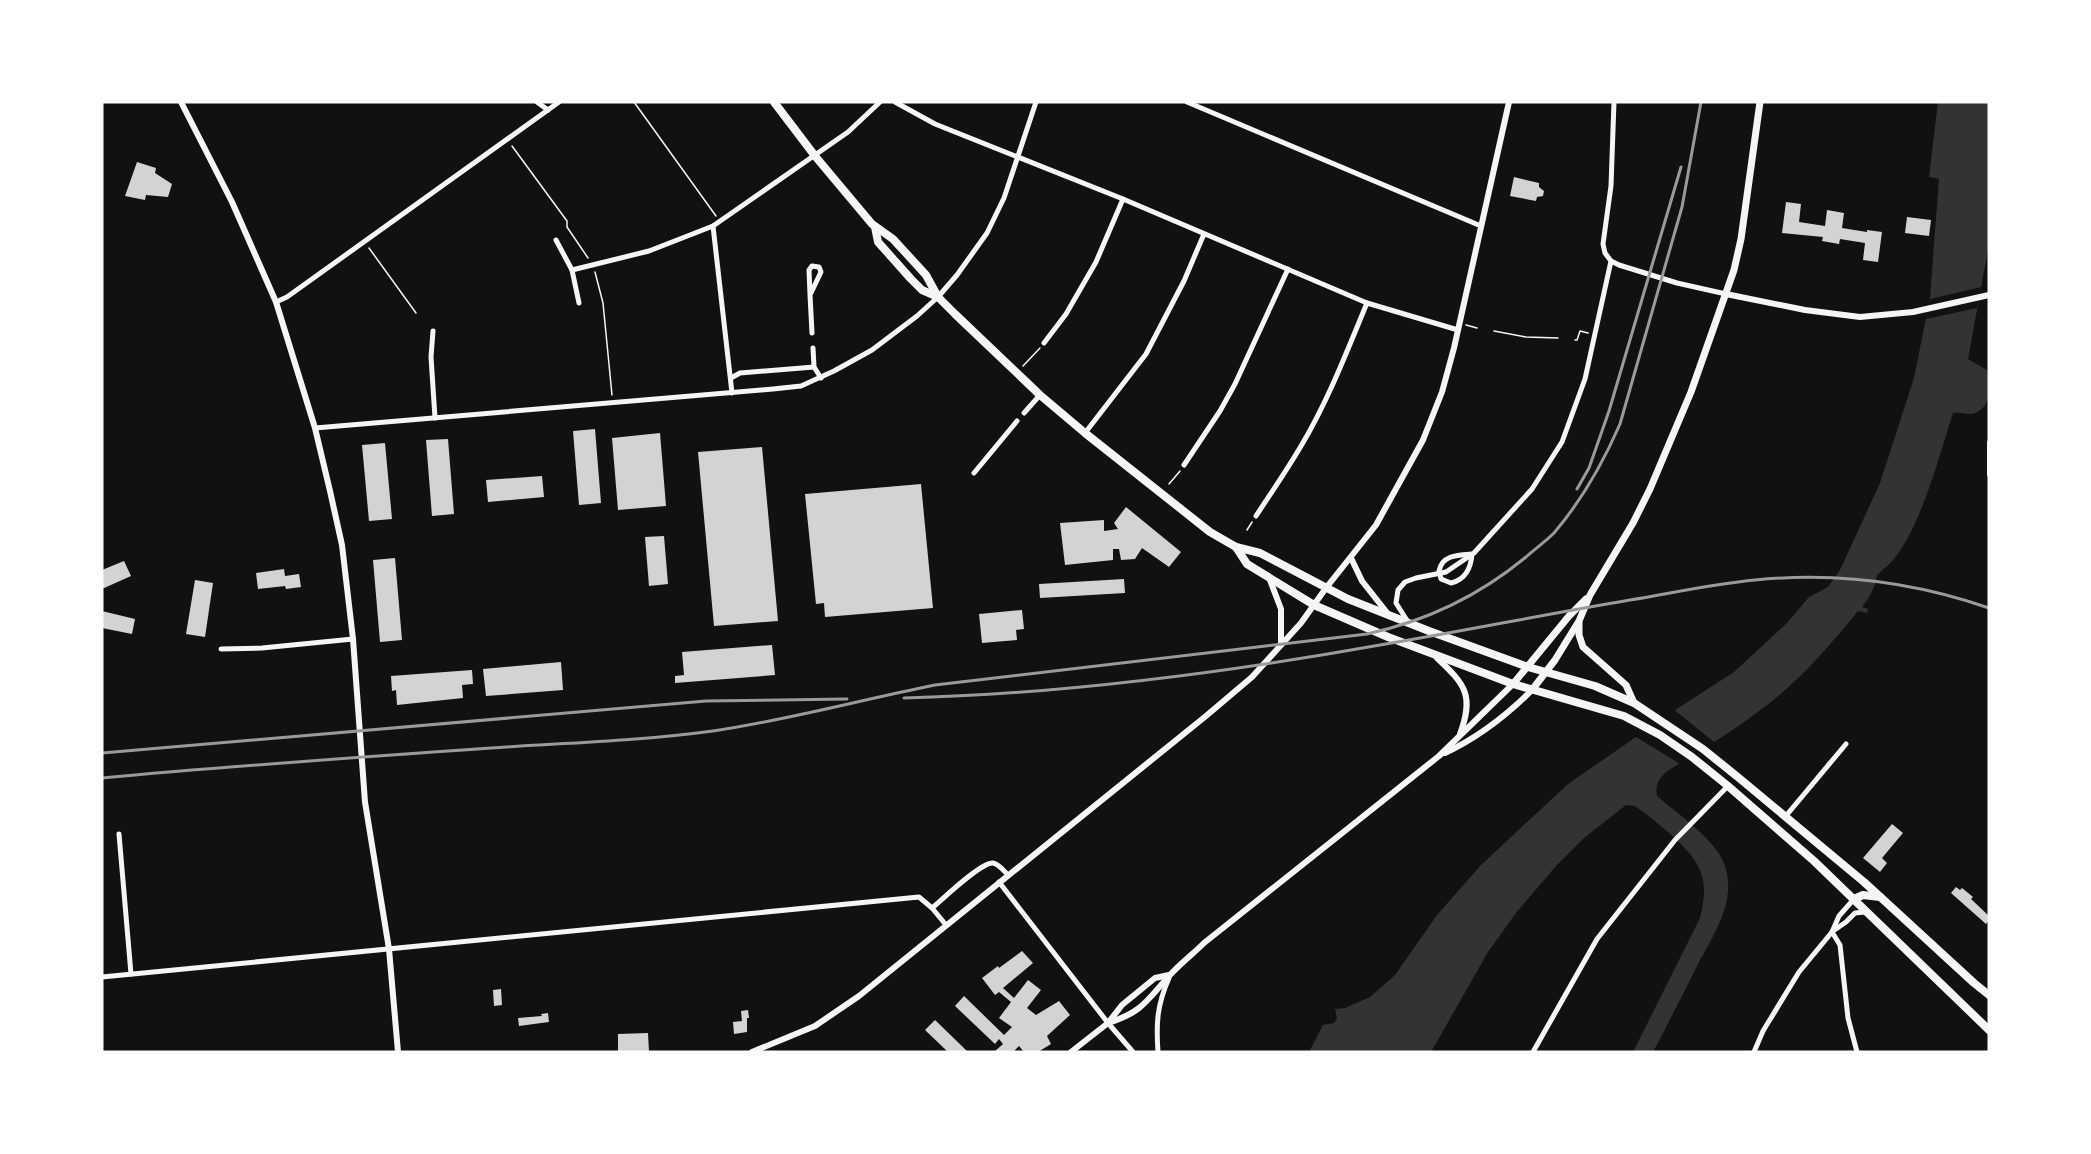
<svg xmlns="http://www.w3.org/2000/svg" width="2091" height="1154" viewBox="0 0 2091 1154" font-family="Roboto,sans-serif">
  <rect width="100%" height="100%" fill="#111"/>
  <path fill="#333" d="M1938,102H1989V244L1968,359L1987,370C1991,385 1992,411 1971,414C1965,414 1959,412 1953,413C1940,454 1921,526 1894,559C1889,565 1882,570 1877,575C1875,587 1870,597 1862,607L1868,609L1867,613L1858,611C1828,648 1795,686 1755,714C1727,735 1696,753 1666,772C1658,780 1655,785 1657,796C1676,812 1712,838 1722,859C1727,868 1729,881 1728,891C1726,916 1711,940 1699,962C1684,992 1669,1022 1653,1052H1633L1700,918C1711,875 1699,860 1668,832C1657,823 1647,814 1635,806L1626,805L1584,838L1556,866L1516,913L1488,952L1431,1052H1309L1323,1025L1334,1023L1337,1019L1335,1009L1345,1008L1370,997L1395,975L1437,915L1481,865L1568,784L1675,710L1734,672L1787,623L1809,597L1828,587L1840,570L1880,483L1914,378L1930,298L1939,179L1929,177Z"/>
  <g fill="#111">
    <polygon points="1981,287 1977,308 1926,319 1930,299"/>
    <polygon points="1672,708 1714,742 1680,764 1633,735"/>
  </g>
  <g fill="#d3d3d3">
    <polygon points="137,162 156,168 155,173 172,184 168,197 146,195 145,200 125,196"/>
    <polygon points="1514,177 1539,183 1539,187 1544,191 1543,196 1537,197 1536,201 1510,196"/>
    <polygon points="1786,202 1801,204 1799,222 1825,226 1827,210 1844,213 1842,228 1867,232 1867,230 1882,232 1878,262 1863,260 1865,243 1840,239 1839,244 1822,241 1823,237 1782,233"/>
    <polygon points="1907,217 1931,220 1929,236 1905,233"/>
    <polygon points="595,429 601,503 579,505 573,431"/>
    <polygon points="660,433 666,506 618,510 612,438"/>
    <polygon points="448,439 454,514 432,516 426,440"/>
    <polygon points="385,443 392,519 369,521 362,445"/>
    <polygon points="762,447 778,621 714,626 698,452"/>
    <polygon points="542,476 544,497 488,502 486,480"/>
    <polygon points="921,484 933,608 825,617 824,603 816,604 805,494"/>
    <polygon points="1126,507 1181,552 1169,567 1142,548 1135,559 1121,560 1119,549 1113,549 1113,560 1065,565 1060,523 1104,520 1104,531 1118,529 1114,523"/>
    <polygon points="664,536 668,584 649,586 645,537"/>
    <polygon points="395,558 402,640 380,642 373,560"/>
    <polygon points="124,561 131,576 102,589 102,570"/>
    <polygon points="284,569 285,576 299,574 301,587 286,589 285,586 258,589 256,573"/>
    <polygon points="1124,579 1125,593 1040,598 1039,584"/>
    <polygon points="195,580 213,583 205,637 186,634"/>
    <polygon points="1022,610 1024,629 1016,630 1017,640 982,643 979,614"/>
    <polygon points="102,611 135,619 132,634 102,628"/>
    <polygon points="772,645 775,675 675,683 675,676 684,675 682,652"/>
    <polygon points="561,662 563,690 486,696 483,669"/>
    <polygon points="472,670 473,684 462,685 463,698 397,705 396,690 392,691 391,676"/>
    <polygon points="1892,824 1903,833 1882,858 1887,863 1880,872 1863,858"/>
    <polygon points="1956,887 1960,890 1962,888 1973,897 1971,899 1989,916 1989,920 1986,924 1951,893"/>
    <polygon points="1022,951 1033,963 1003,988 1014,998 1028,980 1041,990 1027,1008 1036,1015 1059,1001 1070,1015 1047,1036 1051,1044 1038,1052 1024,1052 1019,1046 1013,1052 994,1052 1003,1044 999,1039 995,1044 955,1006 964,996 1004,1035 1012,1027 999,1018 1011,1002 999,992 995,995 982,978 998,966 999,968"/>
    <polygon points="501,989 502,1005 494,1006 493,990"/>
    <polygon points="748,1010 749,1018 747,1018 747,1032 734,1034 733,1022 742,1021 741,1011"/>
    <polygon points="548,1013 549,1022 519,1026 518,1018 542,1016 541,1014"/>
    <polygon points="935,1020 968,1052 948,1052 925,1030"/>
    <polygon points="648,1033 649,1052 618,1051 618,1034"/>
  </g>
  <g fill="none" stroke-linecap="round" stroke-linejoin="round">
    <g stroke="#f5f5f5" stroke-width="1.5">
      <polyline points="634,102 716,216"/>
      <polyline points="512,146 567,221 567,227 588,258"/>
      <polyline points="369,248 416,313"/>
      <polyline points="595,272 603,303 612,395"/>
      <polyline points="1466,325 1477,328"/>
      <polyline points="1494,331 1526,337 1558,338"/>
      <polyline points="1575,340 1577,340 1580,331 1588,333"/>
      <polyline points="1023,366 1040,348"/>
      <polyline points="1169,484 1180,471"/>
      <polyline points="1247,530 1252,522"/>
    </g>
    <polyline stroke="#f5f5f5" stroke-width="4" points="1989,442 1989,475"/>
    <g stroke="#f5f5f5" stroke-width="5">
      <polyline points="537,102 548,110"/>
      <polyline points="895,102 935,124 1123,199 1367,303 1458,330"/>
      <polyline points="1187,102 1481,226"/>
      <polyline points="1614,102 1611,186 1603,244 1605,253 1611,261 1619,265 1677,283 1726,294"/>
      <polyline points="713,226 732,393"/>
      <polyline points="556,240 572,270 579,303"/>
      <polyline points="572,270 649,251 713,226 848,132 880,102"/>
      <polyline points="810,295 809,270 812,266 819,267 821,272 810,295 812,333"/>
      <polyline points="276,302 287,297 559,102"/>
      <polyline points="433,331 431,357 435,418"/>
      <polyline points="1044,343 1066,314 1096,262 1123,199"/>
      <polyline points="813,348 814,367 821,378"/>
      <polyline points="731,378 740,373 814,367"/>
      <polyline points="1024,413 1040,395"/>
      <polyline points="315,428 773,389 801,386 834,371 872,350 917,316 938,297 957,275 987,233 1004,198 1036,102"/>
      <polyline points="1085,433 1146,354 1184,281 1204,234"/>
      <polyline points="1184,465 1220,411 1235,384 1288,269"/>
      <polyline points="974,473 1017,421"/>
      <path d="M1256,516C1271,493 1287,470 1301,446C1328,401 1347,351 1367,303"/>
      <path d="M1472,554C1471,568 1465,580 1451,583L1441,579L1439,571C1442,555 1458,555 1472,554Z"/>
      <polyline points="1408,622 1396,603 1398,590 1405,582 1416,578 1446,572 1474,553 1532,489 1562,442 1585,379 1611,261"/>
      <polyline points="221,649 262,648 353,639"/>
      <polyline points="1785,817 1846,744"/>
      <polyline points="119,834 131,974"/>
      <polyline points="999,882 1108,1023 1133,1052"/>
      <path d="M932,908C943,899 981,862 993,863C999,864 1004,871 1008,875"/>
      <polyline points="1833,931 1846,922 1855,913 1865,912"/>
      <polyline points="1832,932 1840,945 1848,1018 1857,1052"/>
      <polyline points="102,977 919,897 932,908 946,925"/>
      <path d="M1158,1052C1156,1023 1157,1005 1169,978"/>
      <polyline points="1533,1052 1597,939 1675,840 1728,786"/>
      <polyline points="1754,1052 1763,1031 1799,972 1832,932 1839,916 1854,899"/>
    </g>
    <g stroke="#f5f5f5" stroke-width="6">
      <polyline points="181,102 232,202 276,302 315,428 330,491 342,545 353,639 365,802 389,949 398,1052"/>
      <polyline points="1726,294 1805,310 1860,317 1913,312 1989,295"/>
      <polyline points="1351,558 1362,581 1388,614"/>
      <polyline points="1270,580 1281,609 1281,644"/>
      <path d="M1437,658C1466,685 1474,696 1460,734"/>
      <path d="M1445,753C1479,737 1506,716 1532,690"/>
      <path d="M1108,1023C1143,1012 1147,1000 1170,975C1180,964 1193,954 1204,943L1439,756L1513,684"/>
      <polyline points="752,1052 815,1026 859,996 1206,716 1252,677 1301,623 1326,588 1376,525 1423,440 1442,392 1454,348 1509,102"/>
      <polyline points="1071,1052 1108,1023 1122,1005 1155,978 1169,975"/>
    </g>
    <g stroke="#f5f5f5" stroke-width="7">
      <polyline points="1579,622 1579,635 1583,647 1626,685 1634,703"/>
      <polyline points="1513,684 1569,616 1586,599"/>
      <polyline points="1532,690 1555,660 1579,621 1590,595 1633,523 1650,489 1691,392 1734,270 1741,239 1760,102"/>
    </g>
    <g stroke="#f5f5f5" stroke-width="8">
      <polyline points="774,102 815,156 872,224 893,239 926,275 938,297 955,314 1040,395 1085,433 1210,532 1236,547 1260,553 1348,599 1429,631 1528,667 1595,686 1634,703 1703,749 1739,778 1864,882 1974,983 1989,995"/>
      <polyline points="875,227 878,242 911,279 922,290 938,297"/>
      <polyline points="1236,547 1247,564 1314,605 1388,637 1513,684 1624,716 1660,735 1692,757 1728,786 1814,861 1989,1030"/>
      <polyline points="1854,899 1863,895 1880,897"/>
    </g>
    <g stroke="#9a9a9a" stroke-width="3">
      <polyline points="1577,489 1589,468 1609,411 1681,167"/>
      <path d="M904,698C1064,694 1223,673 1380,645C1464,631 1547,614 1630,600C1672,593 1713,584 1755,580C1834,572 1914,582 1989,608"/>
      <polyline points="102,753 706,701 847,699"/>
      <path d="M102,778C232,766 361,757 491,748C565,743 639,741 713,731C788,720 860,700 935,685L1367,634C1427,621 1479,596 1526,557C1535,549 1546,541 1554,533C1582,500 1603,463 1620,424L1682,207L1701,102"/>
    </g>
  </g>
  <rect width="2091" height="1154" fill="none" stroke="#ffffff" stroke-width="207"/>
</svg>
